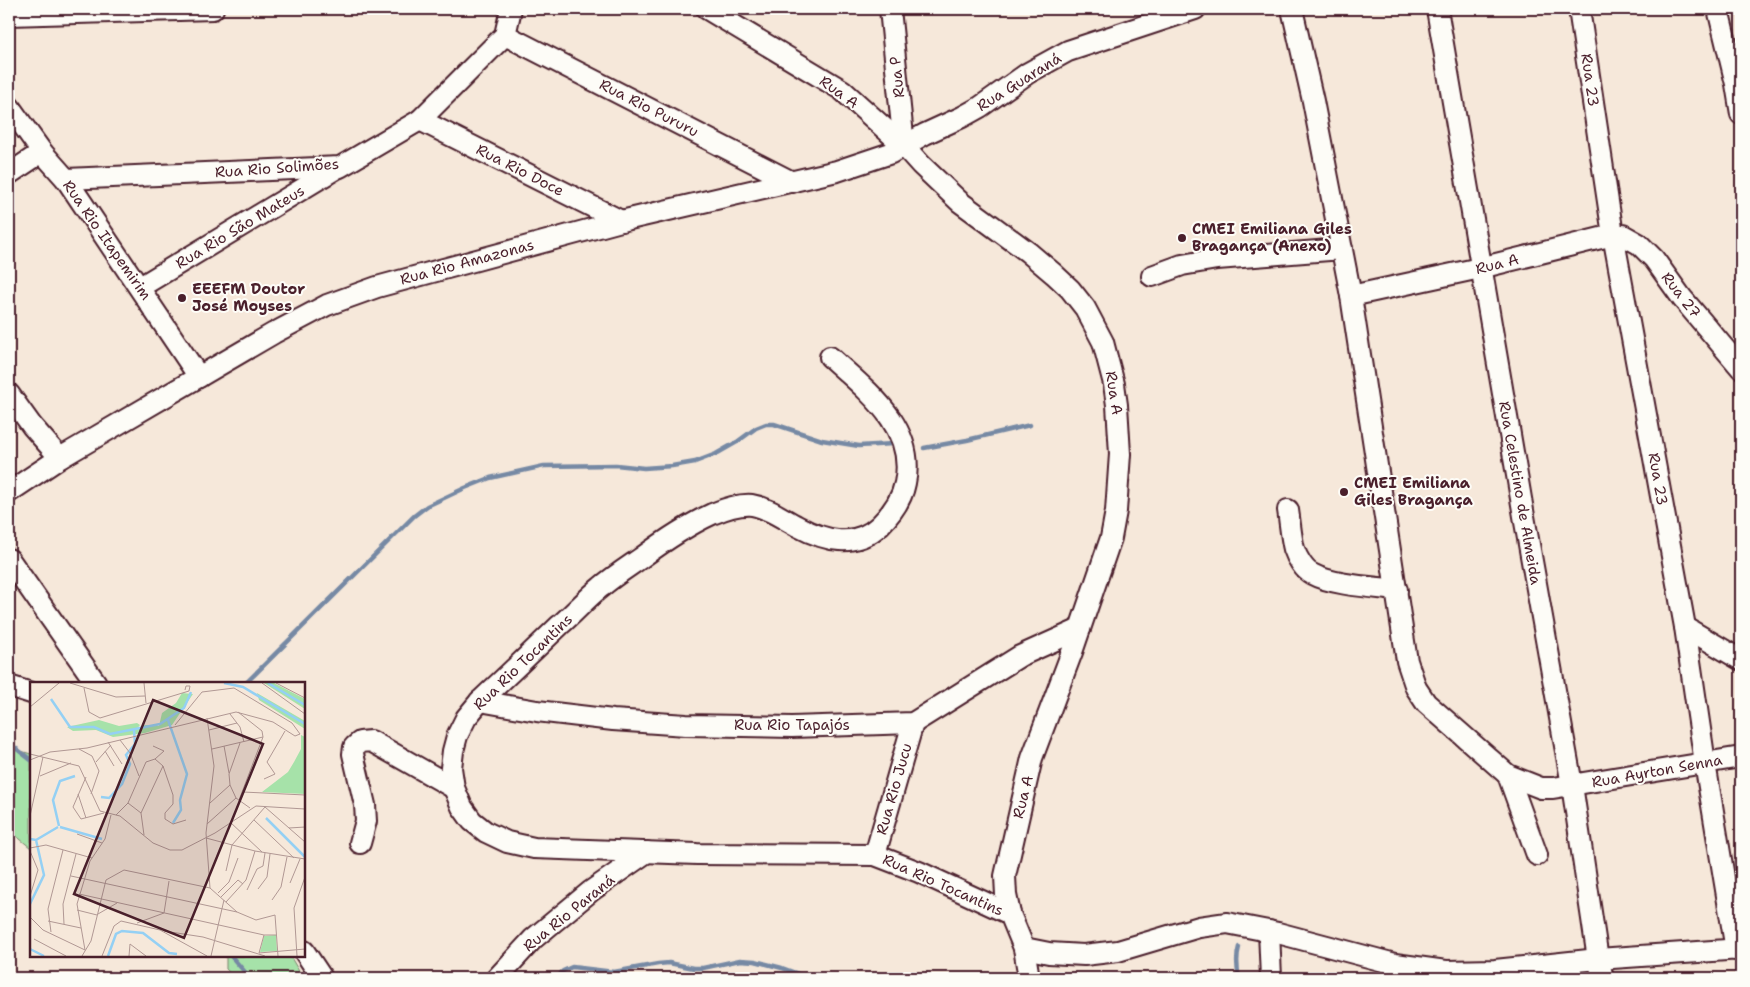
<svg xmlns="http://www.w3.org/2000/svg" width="1750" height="987" viewBox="0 0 1750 987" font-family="'Shantell Sans',sans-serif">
  <rect width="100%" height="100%" fill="#f6e8da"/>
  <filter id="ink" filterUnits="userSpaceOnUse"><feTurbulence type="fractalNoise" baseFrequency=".02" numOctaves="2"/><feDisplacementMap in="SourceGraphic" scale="10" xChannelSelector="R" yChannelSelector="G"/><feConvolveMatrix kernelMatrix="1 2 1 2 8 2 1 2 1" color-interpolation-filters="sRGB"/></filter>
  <g filter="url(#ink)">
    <g fill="#a6e2a9" stroke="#78806a">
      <polygon points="9,745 21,751 31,754 31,848 9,830"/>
      <polygon points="226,956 290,956 303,978 235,978 226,969"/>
    </g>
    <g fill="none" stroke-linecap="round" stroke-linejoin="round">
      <g stroke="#7689a4" stroke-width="4.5">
        <polyline points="924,448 967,440 1030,425"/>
        <polyline points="246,683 414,516 427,506 465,488 490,478 544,466 616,465 644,468 672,466 695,462 716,454 737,442 756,428 766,424 774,424 822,440 859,446 893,444"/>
        <polyline points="9,743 31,760"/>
        <polyline points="231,956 250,978"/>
        <polyline points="557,978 563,971 572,967 614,972 658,964 669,963 694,968 703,968 740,960 755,961 782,968 809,978"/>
        <path d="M1239,978C1237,968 1236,957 1239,947"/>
      </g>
      <defs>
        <g id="minor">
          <polyline points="707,9 842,90 904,146 921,165 960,202 1028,252 1054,274 1070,289 1085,308 1103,342 1114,384 1117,405 1120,454 1116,511 1111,538 1072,652 1032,758 1005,876 1006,895 1010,914 1024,948 1029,978"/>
          <polyline points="890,9 904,146"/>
          <polyline points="1292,9 1313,101 1351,296 1407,661 1416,688 1426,703 1508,775 1541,788 1553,788 1741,757"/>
          <polyline points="1437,9 1525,522 1572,785 1598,959 1603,978"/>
          <polyline points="1579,9 1613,235 1685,627 1705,763 1736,950"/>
          <polyline points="1718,9 1736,84 1741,114"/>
          <polyline points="9,15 213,9"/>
          <polyline points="505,35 792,182"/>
          <polyline points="9,106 42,152 66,179 199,377"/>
          <polyline points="420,120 621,221"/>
          <polyline points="9,174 42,152"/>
          <polyline points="66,179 340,167 420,120 505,35 511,9"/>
          <polyline points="1152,276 1182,265 1217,259 1342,249"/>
          <polyline points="140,287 337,168"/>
          <polyline points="1351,296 1480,268 1613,235 1623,235 1639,244 1654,259 1682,298 1741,368"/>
          <path d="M830,357C866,390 917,427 905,483C902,499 892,513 880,525C855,549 825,541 797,526C783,519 769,508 752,505C740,504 724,509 712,514C686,526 664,541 641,558C628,567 614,576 601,587C587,598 574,613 560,625C533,651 507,676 480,701L466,718L457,736L453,751L451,768L454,788L462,807L472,821L486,832L507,842L534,848L697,854L875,855L919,872L1010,914"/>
          <polyline points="9,394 32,426 60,458"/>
          <polyline points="9,492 60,458 274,333 327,305 377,287 621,221 837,171 891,153 925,134 962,117 980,107 1028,73 1068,51 1195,9"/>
          <path d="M1288,510C1290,523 1291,537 1294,549C1297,558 1304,570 1312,574C1332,585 1373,587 1397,590"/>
          <polyline points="9,559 96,683"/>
          <polyline points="1685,627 1741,660"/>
          <polyline points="9,686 31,693"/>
          <polyline points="480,701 537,711 613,720 686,725 792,727 913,723 1020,656 1080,629"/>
          <polyline points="1508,775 1537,855"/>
          <polyline points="360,843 366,821 365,805 353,754 354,747 360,742 371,741 454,788"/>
          <polyline points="875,855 913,723"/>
          <polyline points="1269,931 1271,978"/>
          <polyline points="1024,948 1049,953 1084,955 1118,951 1199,927 1227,923 1278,933 1395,964 1446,971 1495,970 1598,959 1741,949"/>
          <polyline points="304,951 322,978"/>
          <polyline points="497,978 533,939 591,891 647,852"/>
        </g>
      </defs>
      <use href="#minor" stroke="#4a1f2b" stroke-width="24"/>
      <use href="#minor" stroke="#fdfcf7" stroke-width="20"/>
    </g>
  </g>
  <g fill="#4a1f2b" stroke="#fdfcf7" stroke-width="2">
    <circle cx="1182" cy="238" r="5"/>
    <circle cx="182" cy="298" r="5"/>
    <circle cx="1344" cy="492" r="5"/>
  </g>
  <g text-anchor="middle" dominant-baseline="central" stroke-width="4" stroke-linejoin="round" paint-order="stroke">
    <g font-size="15" fill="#4a1f2b" stroke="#fdfcf7">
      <text transform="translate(897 77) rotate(-96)">Rua P</text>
      <text transform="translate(1590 80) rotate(82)">Rua 23</text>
      <text transform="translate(1019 82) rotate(-32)">Rua Guaraná</text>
      <text transform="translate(839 92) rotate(36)">Rua A</text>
      <text transform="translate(649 108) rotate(27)">Rua Rio Pururu</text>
      <text transform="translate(277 168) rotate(-4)">Rua Rio Solimões</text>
      <text transform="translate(520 170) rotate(27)">Rua Rio Doce</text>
      <text transform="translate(240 227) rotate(-31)">Rua Rio São Mateus</text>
      <text transform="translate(107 240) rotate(55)">Rua Rio Itapemirim</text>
      <text transform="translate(467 262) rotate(-15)">Rua Rio Amazonas</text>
      <text transform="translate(1497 264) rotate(-14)">Rua A</text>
      <text transform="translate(1681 295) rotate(52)">Rua 27</text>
      <text transform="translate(1114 393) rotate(81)">Rua A</text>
      <text transform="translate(1658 479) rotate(80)">Rua 23</text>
      <text transform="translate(1520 493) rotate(80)">Rua Celestino de Almeida</text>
      <text transform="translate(523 662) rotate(-44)">Rua Rio Tocantins</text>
      <text x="792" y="725">Rua Rio Tapajós</text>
      <text transform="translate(1657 771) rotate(-10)">Rua Ayrton Senna</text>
      <text transform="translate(894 789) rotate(-74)">Rua Rio Jucu</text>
      <text transform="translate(1023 797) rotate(-76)">Rua A</text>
      <text transform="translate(943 885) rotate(24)">Rua Rio Tocantins</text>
      <text transform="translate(569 913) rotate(-39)">Rua Rio Paraná</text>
    </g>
    <g font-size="15" font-weight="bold" fill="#4a1f2b" stroke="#fdfcf7" text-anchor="start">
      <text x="1192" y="229">CMEI Emiliana Giles<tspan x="1192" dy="17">Bragança (Anexo)</tspan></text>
      <text x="192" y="289">EEEFM Doutor<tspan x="192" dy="17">José Moyses</tspan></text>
      <text x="1354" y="483">CMEI Emiliana<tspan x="1354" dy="17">Giles Bragança</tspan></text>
    </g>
  </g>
  <g transform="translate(30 682)">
    <rect width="275" height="275" fill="#f6e8da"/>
    <path d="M234,1H244L275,17V27ZM152,11L163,12L142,43L115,51L83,55L66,48L43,49L37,45L69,38L89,44L107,41L110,43L106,48L115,43L129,44L132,31L146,21ZM227,11L275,39V47L229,18ZM271,53L275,55V112L232,110L258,90L264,80L271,67ZM246,253L247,269L230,270L234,254Z" fill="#a6e2a9"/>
    <path fill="none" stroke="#94d0f4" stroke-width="2.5" d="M194,1L213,5L275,42M238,1L275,23M21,17L40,45H64L80,52L130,42L154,26L161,10M138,38L157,92L150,118L151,128L143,141M71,115L79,116L92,102L100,82L96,73L105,62L104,48M236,136L275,175M29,144L23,118L30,99L45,94M30,145L72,157M0,157L6,158L28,145M0,222L14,193L6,158M0,267L14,274M78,274L86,252L92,249L113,251L139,271L147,272"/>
    <path fill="none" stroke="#b19894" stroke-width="1" d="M40,1L86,15L115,14M114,1L116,21M232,1L275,32M246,1L275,16M54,6L59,30L70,36L159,9L160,4H156L155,8M0,25L29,1M208,30L232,49L233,55M200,32L210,45L214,60M177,36L184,84L176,151L180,206M179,48L207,41M90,58L100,71L109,94M78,60L92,82M210,61L199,92L200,103L206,116L220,126M123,64L134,69L125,77M194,64L199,91M49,67L62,74L69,89L61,112M182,67L233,55M75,69L84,84M0,72L49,84L70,129L90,134L123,161L140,168H152L185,151L226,124L275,127M0,78L20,70L57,66L206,30L243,40L265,54L270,52L262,41L204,6L172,10L145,43M66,80L81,63M10,94L41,81M56,95L43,125L51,137L74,131M234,97L245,92L237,80L255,49M213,110L275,113M48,112L56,136M209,118L233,55M98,121L111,131M180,121L200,103M235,125L275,160M86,133L98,121L116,80L125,77L133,84L143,113V122L135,131V137L143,142L156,138M0,134L13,75M224,138L264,176M200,140L232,170M177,142L206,116M259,146L275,145M47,152L72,161M114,153L111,131L133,84M176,156L225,169L275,177M0,166L16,163L62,176M0,169L8,188L0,214M196,189L202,163L235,125M41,194L207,230M260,201L270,177M228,207L237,195L240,172M217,208L227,187L233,184L235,171M188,211L199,200L208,176M49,212L234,253H246M191,215L208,198L213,202M242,218L251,205L257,175M196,220L216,198L225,169M47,228L67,233M68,232L87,221M0,235L13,248L55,268M18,239L51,246M107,241L134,231L139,199M34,242L33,222L46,172M134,249L173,255L235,274M21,250L18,227L33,168M234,253L229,271L275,267M4,257L36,274M55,268L47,222L60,179L75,157L81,133M52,274L61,259L76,198L94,188L180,206L207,230L226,238L245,233L248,274M72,274L84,244L91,239L130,248L177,274M99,274L100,262L116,274M181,274L194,218M267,274L264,226L275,195"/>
    <path fill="#4a1f2b" fill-opacity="0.15" stroke="#4a1f2b" stroke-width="2.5" d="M123,18L233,62L154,256L44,212Z"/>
    <rect width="275" height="275" fill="none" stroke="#4a1f2b" stroke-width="2.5"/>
  </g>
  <rect width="1750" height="987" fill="none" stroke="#fdfcf7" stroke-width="30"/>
  <rect x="15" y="15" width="1720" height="957" fill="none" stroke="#4a1f2b" stroke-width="2" filter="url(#ink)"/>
</svg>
